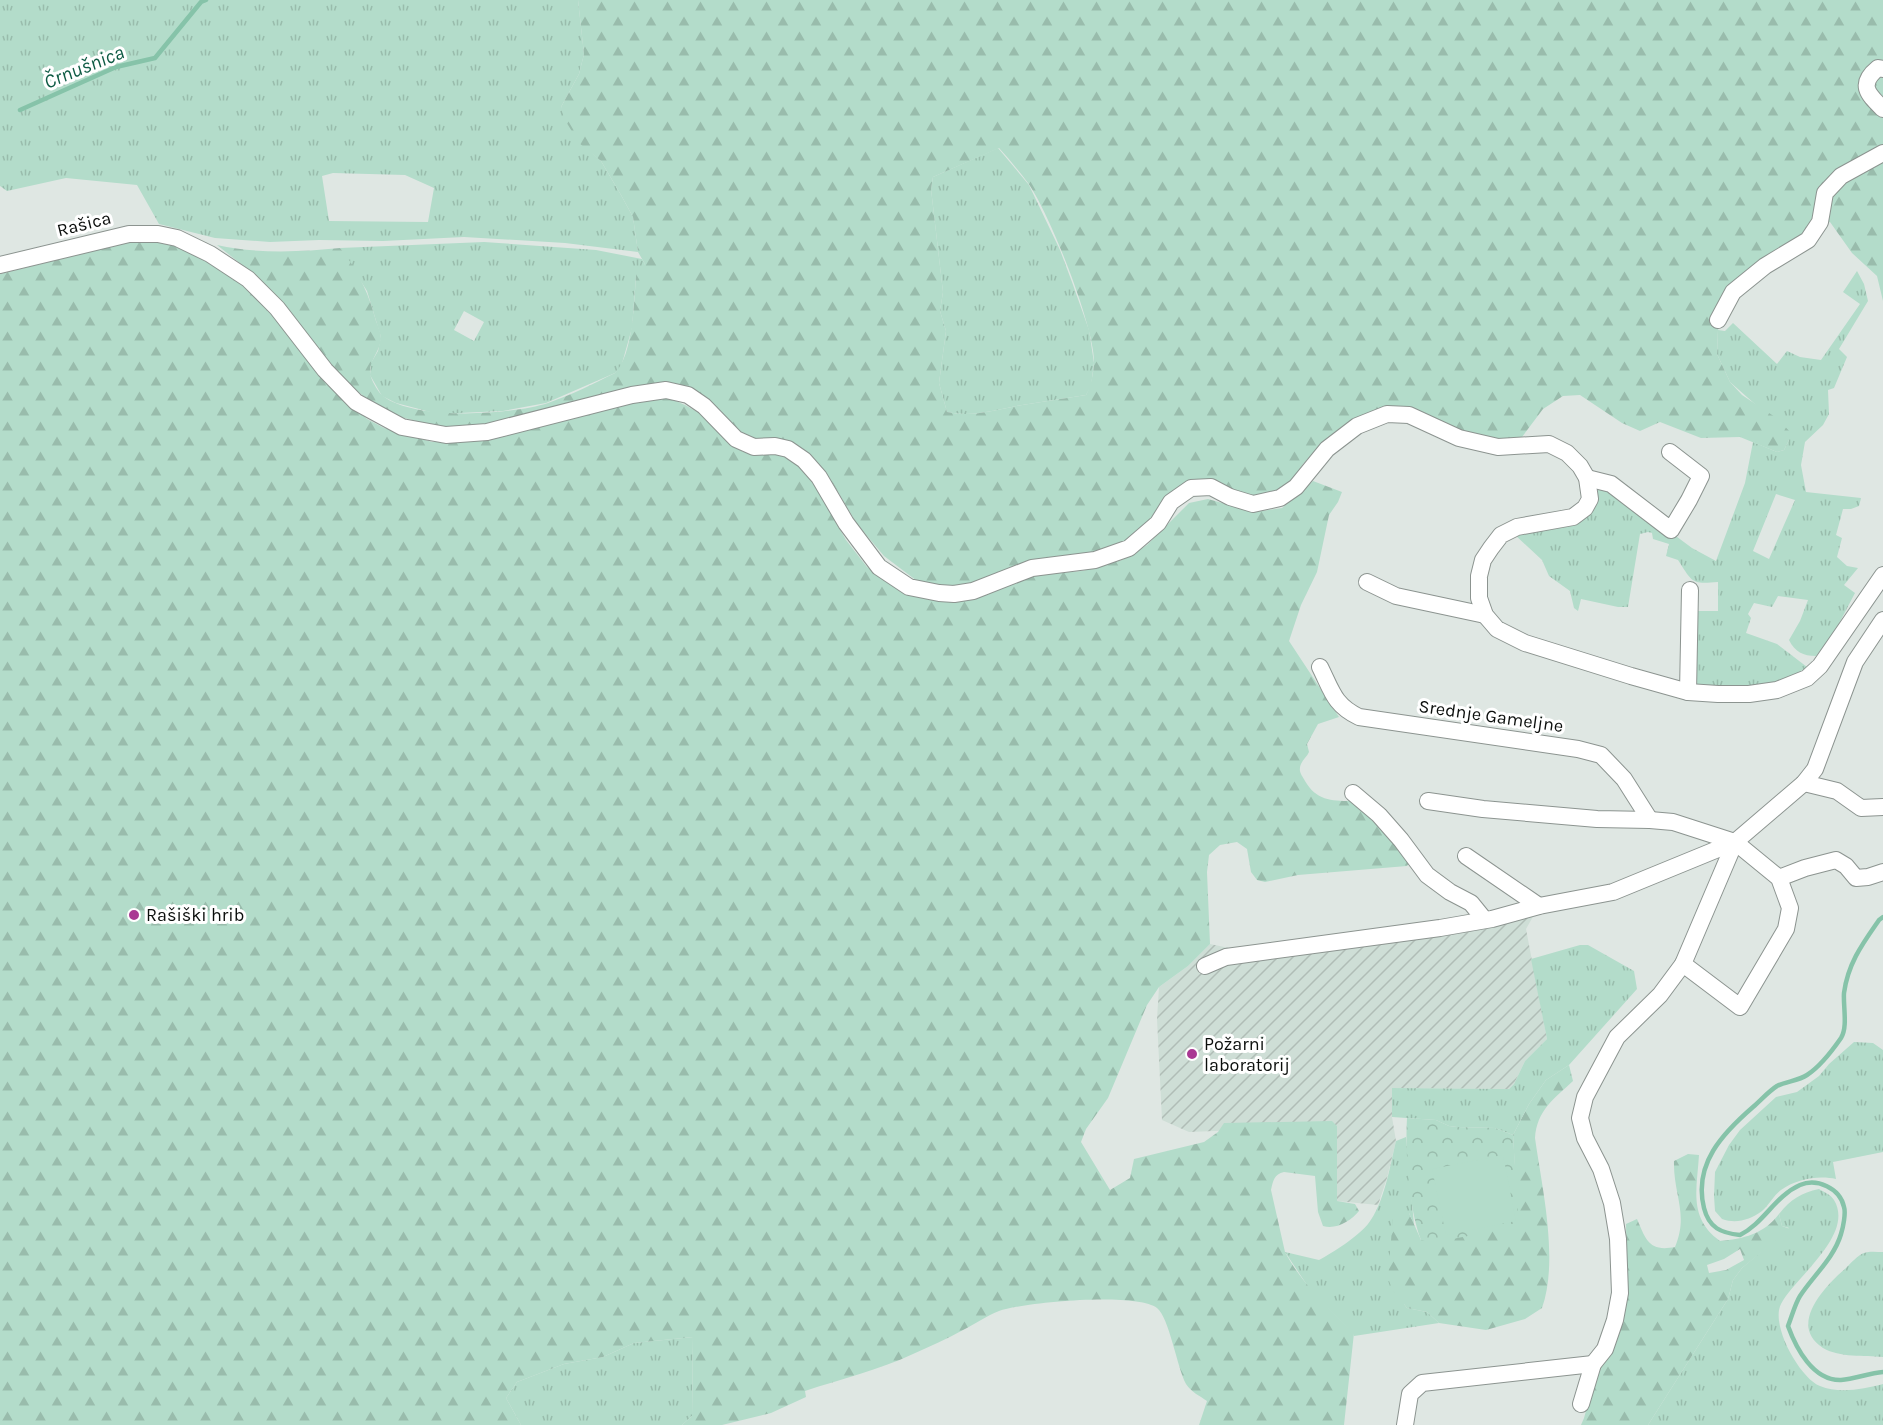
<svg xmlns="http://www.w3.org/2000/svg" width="1883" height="1425" viewBox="0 0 1883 1425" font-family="Karla,sans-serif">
  <defs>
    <pattern id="industrial-furrows" width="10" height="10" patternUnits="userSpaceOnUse" patternTransform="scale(1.5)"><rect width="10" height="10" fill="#ceded6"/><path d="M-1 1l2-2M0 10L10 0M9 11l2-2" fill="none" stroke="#b0bdb6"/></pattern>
    <pattern id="grass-tufts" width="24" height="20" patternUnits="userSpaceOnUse" patternTransform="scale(1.5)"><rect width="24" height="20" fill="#b3dcca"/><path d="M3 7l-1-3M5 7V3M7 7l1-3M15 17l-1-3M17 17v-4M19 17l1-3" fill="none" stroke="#99bcac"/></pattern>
    <pattern id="forest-firs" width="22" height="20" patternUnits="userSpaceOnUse" patternTransform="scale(1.5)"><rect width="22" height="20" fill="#b3dcca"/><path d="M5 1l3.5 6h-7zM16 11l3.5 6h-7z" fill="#99bcac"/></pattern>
    <pattern id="park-crowns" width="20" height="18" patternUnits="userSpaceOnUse" patternTransform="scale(1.5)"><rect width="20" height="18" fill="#b3dcca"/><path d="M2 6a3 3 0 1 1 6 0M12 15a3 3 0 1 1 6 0" fill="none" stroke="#99bcac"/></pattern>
  </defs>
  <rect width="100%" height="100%" fill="#dfe7e3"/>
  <polygon fill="url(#industrial-furrows)" points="1535,913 1526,929 1547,1039 1525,1061 1514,1084 1509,1089 1393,1088 1392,1117 1396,1141 1387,1178 1378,1205 1337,1201 1337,1126 1189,1132 1162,1120 1157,1019 1159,987 1188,966 1210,944 1243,951"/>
  <g fill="url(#grass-tufts)" fill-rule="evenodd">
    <path d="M0,0H578L584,54L579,74L561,107L592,153L601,161L621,195L633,217L638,252L565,243L464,237L383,241L319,240L270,242L215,238L159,224L137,185L66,178L7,191L0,186ZM333,173L405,175L434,188L428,222L329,221L322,176Z"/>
    <path d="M998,148L1029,185L1060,250L1072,282L1089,330L1094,363L1091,386L1086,395C1063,399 1039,402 1016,406C993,411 970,417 947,412L939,383L946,331L940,311L943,292L931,189L933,177Z"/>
    <path d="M484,242L596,250L642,259L645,264L636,276L632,328L621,367L615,373L546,403L503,411L438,414L396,403L382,396L370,375L371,363L378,351L381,337L367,291L340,248ZM464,311L484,322L474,341L454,330Z"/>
    <path d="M1857,271L1864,284L1868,301L1839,349L1847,357L1834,388L1828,390L1829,414L1823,425L1805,442L1801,465L1806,492L1861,498L1859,506L1851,509H1843L1836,535L1842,538L1837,557L1847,566L1858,568L1844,585L1855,593L1833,635L1816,656C1803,656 1795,652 1789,640L1800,621L1808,600L1778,596L1772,607L1754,603L1748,614L1751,618L1746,633L1777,644L1807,667C1774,691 1735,686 1696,688L1694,611H1718V582C1691,584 1693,583 1678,560L1666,556L1669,544L1653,539L1652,533L1648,532L1640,534L1628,607H1618L1581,599L1578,611L1574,608L1570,591L1549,576L1542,560L1514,534L1598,500V488L1607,485L1692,548L1716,561L1745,483L1753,442L1777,452L1784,450L1789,440L1756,405L1730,382L1717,354L1718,330L1725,331L1733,323L1777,364L1787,351L1800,357L1821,360L1860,304L1843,292ZM1776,494L1795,500L1769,559L1753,551Z"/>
    <polygon points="1580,945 1588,945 1634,971 1637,989 1569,1065 1546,1080 1529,1104 1513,1135 1495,1128 1457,1127 1449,1126 1436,1120 1392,1117 1392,1088 1509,1089 1514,1084 1525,1061 1547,1039 1531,959"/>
    <path d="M1854,1042L1873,1043L1883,1050V1152L1833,1162L1836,1179C1819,1175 1796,1179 1781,1190C1774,1195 1769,1205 1762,1211C1750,1220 1736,1224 1722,1219L1715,1211L1714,1196L1715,1172L1729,1145L1740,1130L1776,1097L1797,1092L1819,1076L1829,1064Z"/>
    <path d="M1406,1137L1414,1225L1409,1213L1404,1304L1407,1308L1427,1312L1439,1323L1354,1336L1353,1333L1313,1294L1285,1252L1319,1260C1334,1252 1357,1237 1368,1224C1384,1204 1390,1166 1396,1141Z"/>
    <path d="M1819,1189C1824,1192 1831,1195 1834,1200C1855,1235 1795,1277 1781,1304C1770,1325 1800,1378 1820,1386C1839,1394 1864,1389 1883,1384V1425H1648L1728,1299L1733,1280L1742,1268L1789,1228L1782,1226L1779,1214C1791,1199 1801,1193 1819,1189Z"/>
    <path d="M1883,1252V1357C1864,1355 1840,1358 1823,1348C1787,1325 1826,1285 1846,1268C1851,1263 1858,1255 1864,1253C1869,1251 1877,1252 1883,1252Z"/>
    <polygon points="693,1337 692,1416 682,1425 521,1425 506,1398 517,1382 564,1364 603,1357 634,1343"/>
  </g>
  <g fill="url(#forest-firs)" fill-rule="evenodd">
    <path d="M578,0H1883V301L1877,276L1852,253L1830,222L1816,226L1728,307L1718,330L1717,354L1730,382L1742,395L1778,419L1791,433L1789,440L1784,450L1777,452L1740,437L1701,438L1660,422L1640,431L1622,423L1580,395L1563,396L1543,409L1522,437C1477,443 1452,428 1412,409L1324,441L1303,464L1293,481L1276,491L1253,497L1231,490L1211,480L1155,517L1119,546L1094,555L1043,558L1017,566L988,580L958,588L917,581L884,556L857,524L826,472L805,450L777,439L756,440L742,437L670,383L635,386L516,418L472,426L439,427L397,416L373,403L349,385L334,369L290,311L261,280L217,245C257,254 300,252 340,248C358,270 369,294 376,321C378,326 381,333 381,339C380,352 366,364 371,377C373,383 378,392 383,396C415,421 511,415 548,403C571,395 593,384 615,373C633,355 634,302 636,276L638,268L645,264L638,252L633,217L621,195L601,161L579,143L565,120L561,107L579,74L584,54ZM999,148C1009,159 1019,171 1028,183C1049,212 1096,330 1094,364C1093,375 1091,386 1086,395C1063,399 1039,402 1016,406C993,411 970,417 947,412L939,383L946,331L940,311L943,292L931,189L933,177Z"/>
    <path d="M138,240L176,245L214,265L248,289L277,319L340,396L367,419L384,428L432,442L477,441L504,436L553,422L647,400L669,398L685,405L701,414L723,437L743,452L789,455L802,463L846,540L867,567L906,593L1034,575L1082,571L1122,560L1147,545L1189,503L1208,499L1254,512L1282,508L1313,481L1342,492L1338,502L1329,515L1317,572L1301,605L1289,641L1339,717L1318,724L1307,744L1309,752C1307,757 1300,762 1300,768C1299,773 1303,777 1305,781C1316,800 1331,801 1351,801L1389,834L1410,862L1407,866L1298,875L1265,882L1257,880L1251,872L1247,849L1237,842L1220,845L1209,855L1207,872L1210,944L1188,966L1159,987L1147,1005L1108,1098L1086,1129L1081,1142L1110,1190L1130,1178L1134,1159L1204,1142L1218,1132L1224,1123L1332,1121L1337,1126V1201L1355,1204L1359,1211C1351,1221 1336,1230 1323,1226L1318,1212L1315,1176L1284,1172C1274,1174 1273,1181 1271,1190L1285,1252C1302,1284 1328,1308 1354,1333L1344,1425H1199L1207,1401C1200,1396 1191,1392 1186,1384C1177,1367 1169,1317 1157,1308C1136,1292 1025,1302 999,1311C986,1316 975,1324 963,1330C947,1339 930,1346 913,1354C879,1370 841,1379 805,1391L806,1397L771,1413L722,1425H682L692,1416L693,1337L634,1343L603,1357L564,1364L517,1382L506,1398L521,1425H0V274Z"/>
    <path d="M1569,1065L1573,1081C1554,1099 1537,1110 1535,1138C1542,1188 1559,1260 1542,1308L1525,1319L1486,1330L1439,1323L1427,1312L1407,1308L1392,1289L1388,1278L1393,1216L1409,1213L1421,1240L1515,1170L1513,1135L1529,1104L1546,1080Z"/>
    <path d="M1688,1154L1699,1155C1697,1189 1688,1218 1720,1241C1743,1239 1764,1234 1779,1214L1782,1226L1790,1229L1742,1268L1733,1280L1728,1299L1648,1425H1581L1584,1418L1627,1268L1626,1224L1637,1219C1646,1240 1649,1252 1675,1247C1689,1214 1673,1194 1674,1161ZM1740,1249L1744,1260L1726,1270L1709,1273L1707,1265L1724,1259Z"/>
  </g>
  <path fill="url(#park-crowns)" d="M1407,1118L1436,1120L1449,1126L1457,1127L1495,1128L1513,1135L1519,1226L1432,1243L1421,1240C1409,1209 1405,1152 1407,1118Z"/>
  <polygon fill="#b3dcca" points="1503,1155 1516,1221 1446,1235 1432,1169"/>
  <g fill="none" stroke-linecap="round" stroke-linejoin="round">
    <g stroke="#86c3a9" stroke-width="4.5">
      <polyline points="20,110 116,67 155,58 201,2 206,0"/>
      <path d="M1883,917L1879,920C1863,943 1848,963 1844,993C1843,1006 1848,1027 1841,1038C1832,1051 1821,1066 1807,1075C1798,1081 1787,1081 1777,1086C1769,1091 1761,1100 1753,1107C1723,1133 1693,1164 1704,1208C1709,1228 1721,1233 1740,1235C1764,1223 1775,1196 1800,1185C1817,1178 1840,1188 1844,1207C1846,1213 1843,1228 1841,1234C1834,1258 1813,1276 1800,1296C1795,1304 1792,1316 1788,1326C1796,1348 1813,1381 1841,1380C1855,1379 1869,1373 1883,1372"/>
    </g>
    <defs>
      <g id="minor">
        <path d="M1883,69L1878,68C1857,85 1869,95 1883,109"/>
        <polyline points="0,265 129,234 158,234 177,238 210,254 248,279 277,308 325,370 356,402 402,427 446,435 487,432 632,395 666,390 688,395 704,406 736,439 754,447 775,446 788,449 804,460 819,477 846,523 879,567 909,587 939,593 954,594 973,591 1032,568 1095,560 1129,548 1158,523 1171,502 1191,488 1211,487 1230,497 1253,504 1280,498 1296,487 1327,449 1357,426 1387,414 1409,415 1459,438 1498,447 1549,444 1567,453 1580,466 1587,478 1590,499 1585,508 1573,517 1517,527 1501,535 1491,548 1483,560 1479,576 1479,598 1485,615 1497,629 1525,643 1631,676 1688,692 1718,694 1749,694 1777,690 1807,678 1820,666 1883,575"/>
        <polyline points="1718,320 1733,292 1765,266 1808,240 1820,222 1825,193 1841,176 1883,153"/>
        <polyline points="1587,478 1611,484 1671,530 1689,500 1701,476 1670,452"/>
        <polyline points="1367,582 1396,596 1485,615"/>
        <path d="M1320,667C1332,691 1334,705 1359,717L1578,749L1601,755L1624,779L1650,820"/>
        <polyline points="1688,692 1690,590"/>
        <polyline points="1804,783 1837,791 1861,808 1883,807"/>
        <polyline points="1353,793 1379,815 1401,840 1427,875 1450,892 1471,903 1484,919"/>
        <polyline points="1428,801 1483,809 1597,819 1650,820 1673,822 1735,842 1779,878 1790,908 1786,929 1740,1007 1683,964"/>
        <polyline points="1466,856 1539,906"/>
        <polyline points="1779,878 1805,868 1836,860 1846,866 1856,878 1868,877 1883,872"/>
        <polyline points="1205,966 1226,957 1440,928 1492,919 1539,906 1613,892 1735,842 1804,783 1815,769 1855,662 1883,620"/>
        <polyline points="1581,1404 1593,1364 1605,1349 1615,1320 1620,1293 1618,1239 1612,1203 1601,1169 1585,1138 1580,1118 1585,1097 1617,1037 1660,995 1683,964 1735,842"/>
        <polyline points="1405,1425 1410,1394 1422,1383 1593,1364"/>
      </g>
    </defs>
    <use href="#minor" stroke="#8c9490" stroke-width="18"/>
    <use href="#minor" stroke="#fff" stroke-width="16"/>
  </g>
  <g fill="#a93893" stroke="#fff" stroke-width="2">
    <circle cx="134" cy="915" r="6"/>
    <circle cx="1192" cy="1054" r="6"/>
  </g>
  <g text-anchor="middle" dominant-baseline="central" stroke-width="6" stroke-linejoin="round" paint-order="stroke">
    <g font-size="18" fill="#0b0e0c" stroke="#fff">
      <text transform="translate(84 224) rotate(-14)">Rašica</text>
      <text transform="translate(1491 716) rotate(8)">Srednje Gameljne</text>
    </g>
    <g font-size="18" fill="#0b0e0c" stroke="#fff" text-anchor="start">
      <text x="146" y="915">Rašiški hrib</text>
      <text x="1204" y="1044">Požarni<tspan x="1204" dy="21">laboratorij</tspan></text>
    </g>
    <g font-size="20" font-style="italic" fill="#0e5b44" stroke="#fff">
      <text transform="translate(84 67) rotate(-22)">Črnušnica</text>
    </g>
  </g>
</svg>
